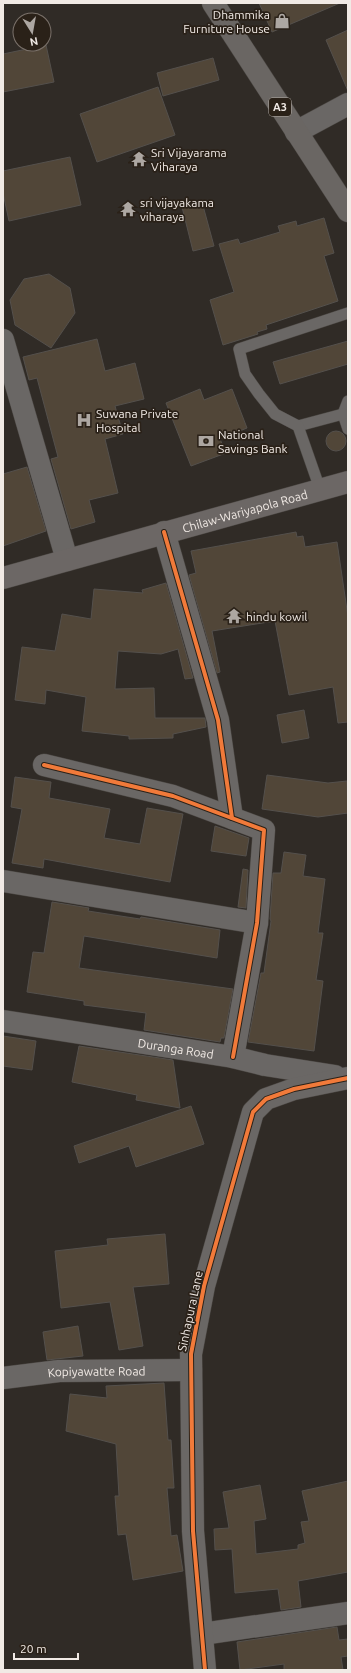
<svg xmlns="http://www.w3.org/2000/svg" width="351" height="1673" viewBox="0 0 351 1673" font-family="Ubuntu,sans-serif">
  <rect width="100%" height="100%" fill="#302b26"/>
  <g fill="#514638" stroke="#54504c">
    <polygon points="259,3 340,3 272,32"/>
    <polygon points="348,30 348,91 326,40"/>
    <polygon points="46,45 54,82 3,92 3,54"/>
    <polygon points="213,58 219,80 163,96 157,73"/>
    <polygon points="158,87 175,135 97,162 80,114"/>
    <polygon points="70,157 81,205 9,221 3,193 3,171"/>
    <polygon points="202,202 214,246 193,251 182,207"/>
    <polygon points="324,218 334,253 324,256 338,301 266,325 267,329 257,332 258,334 223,345 210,300 234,292 219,244 238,239 240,244 280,232 278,226 296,221 297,226"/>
    <polygon points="49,274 70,288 75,313 51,348 15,325 10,300 24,279"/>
    <polygon points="97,339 105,371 135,363 144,399 115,406 123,434 105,439 118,493 89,500 95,522 71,529 51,459 58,457 37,378 29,380 23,357"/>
    <polygon points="348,341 348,364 280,384 273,362"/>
    <polygon points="200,389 204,400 232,389 247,428 220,439 226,453 191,466 166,403"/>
    <circle cx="336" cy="441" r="10"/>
    <polygon points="27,467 46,531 3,546 3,474"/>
    <polygon points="296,532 297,537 303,536 305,547 337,542 348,617 348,722 338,723 333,687 289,695 275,621 212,631 220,672 217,673 189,575 196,573 191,551"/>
    <polygon points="166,583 193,678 185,679 178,649 161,654 118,651 115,689 154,688 155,718 205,718 206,727 173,734 173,738 129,739 129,736 82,731 86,697 46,690 45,704 15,700 22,647 55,651 62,614 91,619 94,589 143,593 142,590"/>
    <polygon points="304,710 309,738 282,743 277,715"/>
    <polygon points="267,775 328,783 347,781 348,813 318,817 262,809"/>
    <polygon points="15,777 51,782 49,798 110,809 104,838 140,844 147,808 183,814 170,882 44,859 43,868 12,863 22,809 11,807"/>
    <polygon points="215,826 249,838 246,856 211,851"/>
    <polygon points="284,852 306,855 303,876 325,879 318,933 323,933 316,980 323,981 314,1051 248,1042 261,973 264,973 271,921 270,919 273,873 281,873"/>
    <polygon points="243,869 248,870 246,908 238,907"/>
    <polygon points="52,902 89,908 88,911 140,919 141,917 220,930 217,958 84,936 79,968 233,989 224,1038 221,1038 220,1042 144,1030 146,1013 84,1005 84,1001 27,992 33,952 44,953"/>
    <polygon points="3,1036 36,1041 32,1070 3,1066"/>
    <polygon points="79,1046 173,1060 180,1108 136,1100 137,1095 72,1082"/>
    <polygon points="191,1106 204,1144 136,1167 129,1146 79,1163 74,1146"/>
    <polygon points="165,1234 169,1284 133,1287 143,1346 119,1350 110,1302 61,1308 55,1251 108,1245 107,1239"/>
    <polygon points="78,1326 83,1356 47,1360 43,1332"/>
    <polygon points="164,1383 168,1440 171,1440 174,1488 167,1488 171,1536 177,1535 183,1571 133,1580 126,1534 118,1535 115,1496 119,1496 116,1444 66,1431 70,1394 107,1398 106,1386"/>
    <polygon points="348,1481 348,1572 298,1581 301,1607 281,1610 278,1589 235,1593 232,1549 215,1550 214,1529 229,1528 223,1492 260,1485 266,1519 254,1521 256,1554 298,1549 298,1545 305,1543 301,1522 309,1521 302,1491"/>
    <polygon points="337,1627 339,1640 348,1639 348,1656 341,1657 343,1670 284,1670 284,1664 240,1670 237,1642"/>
  </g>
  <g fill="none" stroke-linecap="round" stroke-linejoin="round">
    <defs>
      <g id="service">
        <polyline points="348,401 343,414 348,429"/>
        <polyline points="298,426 343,414"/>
        <polyline points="320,489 298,426 275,414 259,394 245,374 239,349 348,313"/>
      </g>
      <g id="minor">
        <polyline points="296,132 348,104"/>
        <polyline points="3,340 67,560"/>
        <polyline points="164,532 218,720 232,818"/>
        <polyline points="44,765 173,796 264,830 257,923 233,1057"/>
        <polyline points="3,881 257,923"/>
        <path id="s1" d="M3,1021L233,1057L265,1065L335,1076"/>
        <path id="s2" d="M3,1378L59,1371L191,1370"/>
        <polyline points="202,1634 348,1613"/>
        <polyline points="205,1670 193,1531 191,1354 204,1286 253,1112 266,1099 294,1089 348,1078"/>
      </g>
      <g id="primary">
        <path id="s3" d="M3,578L348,482"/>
      </g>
      <polyline id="trunk" points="213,3 348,211"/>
    </defs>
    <use href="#service" stroke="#4a4642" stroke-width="12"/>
    <use href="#minor" stroke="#4a4642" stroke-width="23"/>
    <use href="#primary" stroke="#4a4642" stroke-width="23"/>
    <use href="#trunk" stroke="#4a4642" stroke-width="23"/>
    <use href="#service" stroke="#6a6765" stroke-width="11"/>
    <use href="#minor" stroke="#6a6765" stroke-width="22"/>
    <use href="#primary" stroke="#6c6765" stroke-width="22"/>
    <use href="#trunk" stroke="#6a6663" stroke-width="22"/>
    <defs>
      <g id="cycleway">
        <polyline points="164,532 218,720 232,818"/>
        <polyline points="44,765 173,796 264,830 257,923 233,1057"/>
        <polyline points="205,1670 193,1531 191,1354 204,1286 253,1112 266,1099 294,1089 348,1078"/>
      </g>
    </defs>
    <use href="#cycleway" stroke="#2a2118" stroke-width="6"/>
    <use href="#cycleway" stroke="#f17a3a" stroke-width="4"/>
  </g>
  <defs>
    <symbol id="shop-bare" viewBox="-9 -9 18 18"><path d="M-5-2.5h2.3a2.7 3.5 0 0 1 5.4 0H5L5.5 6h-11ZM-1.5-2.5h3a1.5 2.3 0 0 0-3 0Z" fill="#ada7a2" stroke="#2a2118" stroke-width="2.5" paint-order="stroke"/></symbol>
    <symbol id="temple-bare" viewBox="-9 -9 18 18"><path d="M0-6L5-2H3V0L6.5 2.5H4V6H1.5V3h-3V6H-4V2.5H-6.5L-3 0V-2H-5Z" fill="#ada7a2" stroke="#2a2118" stroke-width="2.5" paint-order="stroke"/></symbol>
    <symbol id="hospital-bare" viewBox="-9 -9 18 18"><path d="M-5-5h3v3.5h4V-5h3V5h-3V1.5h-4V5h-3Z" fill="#ada7a2" stroke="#2a2118" stroke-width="2.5" paint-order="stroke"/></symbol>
    <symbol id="bank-bare" viewBox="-9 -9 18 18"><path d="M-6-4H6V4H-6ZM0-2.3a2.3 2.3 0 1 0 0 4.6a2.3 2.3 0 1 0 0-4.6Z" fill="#ada7a2" stroke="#2a2118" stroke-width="2.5" paint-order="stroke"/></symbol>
  </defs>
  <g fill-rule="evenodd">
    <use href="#shop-bare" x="271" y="10" width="22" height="22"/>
    <use href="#temple-bare" x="128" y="148" width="22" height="22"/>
    <use href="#temple-bare" x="117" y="198" width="22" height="22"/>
    <use href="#hospital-bare" x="73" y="409" width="22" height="22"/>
    <use href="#bank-bare" x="195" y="430" width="22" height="22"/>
    <use href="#temple-bare" x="223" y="605" width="22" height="22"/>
  </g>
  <g text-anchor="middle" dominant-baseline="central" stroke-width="3.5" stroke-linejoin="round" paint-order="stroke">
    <rect fill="#2a2118" stroke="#b5aea8" stroke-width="1" x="269" y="98" width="22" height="18" rx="3"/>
    <g font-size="11" font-weight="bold" fill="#f1eae5">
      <text x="280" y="107">A3</text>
    </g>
    <g font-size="12" fill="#f1eae5" stroke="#2a2118" text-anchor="start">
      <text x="270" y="14" text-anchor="end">Dhammika<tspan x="270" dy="14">Furniture House</tspan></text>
      <text x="151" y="152">Sri Vijayarama<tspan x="151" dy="14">Viharaya</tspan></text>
      <text x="140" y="202">sri vijayakama<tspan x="140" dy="14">viharaya</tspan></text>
      <text x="96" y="413">Suwana Private<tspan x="96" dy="14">Hospital</tspan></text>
      <text x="218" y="434">National<tspan x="218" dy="14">Savings Bank</tspan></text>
      <text x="246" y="616">hindu kowil</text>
    </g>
    <g font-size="12" fill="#f1eae5" stroke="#2a2118">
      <text stroke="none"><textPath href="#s3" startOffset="251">Chilaw-Wariyapola Road</textPath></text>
      <text stroke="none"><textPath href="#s1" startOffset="175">Duranga Road</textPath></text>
      <text transform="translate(190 1311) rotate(-78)">Sinhapura Lane</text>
      <text stroke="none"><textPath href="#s2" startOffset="94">Kopiyawatte Road</textPath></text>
    </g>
  </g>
  <rect width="351" height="1673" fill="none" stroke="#f1eae5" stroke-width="8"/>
  <g transform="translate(32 32) rotate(169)"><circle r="19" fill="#2a2118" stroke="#7a716a"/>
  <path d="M0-3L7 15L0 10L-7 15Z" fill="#ada7a2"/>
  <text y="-6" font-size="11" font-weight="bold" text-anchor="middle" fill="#f1eae5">N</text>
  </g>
  <path d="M14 1653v6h64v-6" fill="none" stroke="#f1eae5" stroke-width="2"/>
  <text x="20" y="1653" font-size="12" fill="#f1eae5" stroke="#2a2118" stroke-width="3" paint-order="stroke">20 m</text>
</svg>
